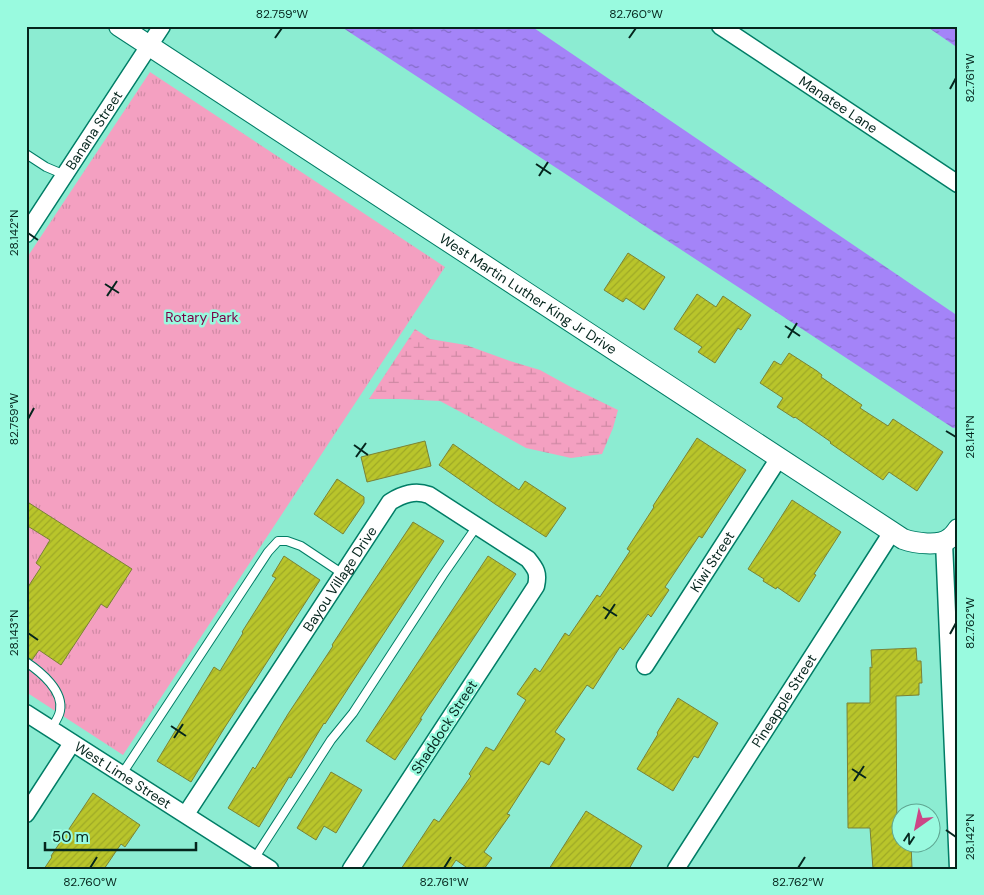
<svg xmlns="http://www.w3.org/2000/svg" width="984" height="895" viewBox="0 0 984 895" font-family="'DM Sans',sans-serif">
  <defs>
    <pattern id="wetland-marsh" width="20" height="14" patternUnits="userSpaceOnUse" patternTransform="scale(1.25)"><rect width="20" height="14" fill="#f4a0c1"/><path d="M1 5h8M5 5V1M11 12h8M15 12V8" fill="none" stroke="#d08aa5"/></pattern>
    <pattern id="park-tufts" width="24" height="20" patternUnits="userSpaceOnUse" patternTransform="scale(1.25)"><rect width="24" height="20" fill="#f4a0c1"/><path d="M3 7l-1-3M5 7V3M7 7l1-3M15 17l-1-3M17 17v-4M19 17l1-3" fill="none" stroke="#d08aa5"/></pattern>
    <pattern id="water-ripples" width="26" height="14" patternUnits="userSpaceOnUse" patternTransform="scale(1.25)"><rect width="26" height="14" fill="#a484f8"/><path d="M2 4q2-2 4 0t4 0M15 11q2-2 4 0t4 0" fill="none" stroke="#846cc8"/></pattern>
    <pattern id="building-hatch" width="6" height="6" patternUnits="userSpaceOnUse" patternTransform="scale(1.25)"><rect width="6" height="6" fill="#b9c52b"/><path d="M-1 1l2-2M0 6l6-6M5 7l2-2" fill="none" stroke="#9ea926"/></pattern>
  </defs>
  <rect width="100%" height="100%" fill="#8cecd2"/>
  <polygon fill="url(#wetland-marsh)" points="415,329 430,339 466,345 510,361 540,370 569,386 618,410 613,428 602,454 571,458 526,448 483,424 440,401 402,399 369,399"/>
  <polygon fill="url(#park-tufts)" points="150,72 445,267 123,755 26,692 26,259"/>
  <g fill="url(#water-ripples)">
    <polygon points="340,26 531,26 958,316 958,427 953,428"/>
    <polygon points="926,26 958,26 958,48"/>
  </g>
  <g fill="url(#building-hatch)" stroke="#7a8236">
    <polygon points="628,253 665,277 644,310 626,298 623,302 604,290"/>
    <polygon points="697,294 716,307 723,296 751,315 741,330 738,328 715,363 698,352 702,347 674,329"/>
    <polygon points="789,353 817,371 822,375 821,377 862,405 860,408 888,426 893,419 943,452 917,491 889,472 883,480 830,443 831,442 795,417 794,418 777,407 783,398 760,383 774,361 781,365"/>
    <polygon points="697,438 746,470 702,538 699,536 665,587 669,590 651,617 648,614 623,650 620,647 593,689 587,685 555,732 565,739 549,765 541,761 507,814 510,815 484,852 492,858 484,869 469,869 456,860 450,869 401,869 434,819 439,822 471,776 469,774 486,747 494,751 526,700 517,694 535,668 540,672 565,633 569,636 597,595 600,597 630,551 627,549 654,507 653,506"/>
    <polygon points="425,441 431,466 367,482 361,457"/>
    <polygon points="453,444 519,490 525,481 566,508 546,537 495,504 439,465"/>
    <polygon points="337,479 364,497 364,503 343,534 314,514"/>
    <polygon points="792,500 841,532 814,574 816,575 799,602 777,587 776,589 763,581 764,579 748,569"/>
    <polygon points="26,501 132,569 107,608 101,604 61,665 39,650 32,660 26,656 26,590 41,567 36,563 50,540 26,525"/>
    <polygon points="413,522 444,541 325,724 324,723 291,778 289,777 259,827 228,808 253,767 255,769 288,714 333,646 332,645 358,605"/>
    <polygon points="284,556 320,580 225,727 191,782 157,761 214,667 220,671 243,633 242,632 276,578 272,576"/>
    <polygon points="488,556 516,574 420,719 422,719 395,760 366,741"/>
    <polygon points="916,648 917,661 921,661 922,683 919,683 919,695 896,696 897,839 902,838 902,842 911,842 912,869 873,869 870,828 848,828 847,703 870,703 870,667 872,668 871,650"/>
    <polygon points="678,698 718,723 698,758 694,756 673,791 637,769 658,734 657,733"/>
    <polygon points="331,772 362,790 336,833 324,826 316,840 297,828"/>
    <polygon points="93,793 140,825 125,847 121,844 104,869 44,869 52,857 51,856"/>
    <polygon points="586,811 642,846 629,869 549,869"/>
  </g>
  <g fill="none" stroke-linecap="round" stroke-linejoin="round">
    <defs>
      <g id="service">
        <polyline points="26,154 46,167 65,175"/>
        <path d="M26,662C41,672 64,691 60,711C59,717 54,724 51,729"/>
        <polyline points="122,774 268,552 278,541 287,541 301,546 343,574"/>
        <polyline points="254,859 331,740 353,713 443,575 477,526"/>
      </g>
      <g id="minor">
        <path id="s1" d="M720,26L958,184"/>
        <path id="s2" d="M26,234L162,26"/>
        <polyline points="944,542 958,869"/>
        <path id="s3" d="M645,666L779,458"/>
        <path id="s4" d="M26,713L270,869"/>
        <polyline points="26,814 72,743"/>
        <path id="s5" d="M186,814L390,502C403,494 415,490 429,495L528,559C536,569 539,573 536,586L351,869"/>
        <path id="s6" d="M676,869L892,532"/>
      </g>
      <g id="tertiary">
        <path id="s7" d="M119,26L903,539C914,543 940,547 950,538C953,536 956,532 958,529"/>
      </g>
    </defs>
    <use href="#service" stroke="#007d66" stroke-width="10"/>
    <use href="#minor" stroke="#007d66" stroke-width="19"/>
    <use href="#tertiary" stroke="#007d66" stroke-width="22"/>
    <use href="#service" stroke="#fff" stroke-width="8"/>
    <use href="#minor" stroke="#fff" stroke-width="16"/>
    <use href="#tertiary" stroke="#fff" stroke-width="20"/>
  </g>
  <path fill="none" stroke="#05251d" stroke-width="2" d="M275,38L282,28M629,38L636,28M950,89L956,78M536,164L551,174M539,176L548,162M28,233L38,240M105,284L119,293M107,296L117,281M785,326L800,336M788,338L797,323M28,419L34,408M946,431L956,437M354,445L368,455M356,457L366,443M603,607L617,616M605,619L615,604M28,633L38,640M950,634L956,623M171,726L186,736M174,738L183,724M852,769L866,778M854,781L864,766M946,830L956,837M90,868L97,857M444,868L451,857M798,868L805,857"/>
  <g text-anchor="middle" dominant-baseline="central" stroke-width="5" stroke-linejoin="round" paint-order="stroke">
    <g font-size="14" fill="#05251d" stroke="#99fadf">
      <text stroke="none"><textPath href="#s1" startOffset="142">Manatee Lane</textPath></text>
      <text stroke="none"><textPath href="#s2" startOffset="124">Banana Street</textPath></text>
      <text stroke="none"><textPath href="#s7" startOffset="489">West Martin Luther King Jr Drive</textPath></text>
      <text stroke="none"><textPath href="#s3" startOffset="124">Kiwi Street</textPath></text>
      <text stroke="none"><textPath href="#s5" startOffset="281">Bayou Village Drive</textPath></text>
      <text stroke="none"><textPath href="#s6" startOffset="200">Pineapple Street</textPath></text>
      <text transform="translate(444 727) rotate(-57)">Shaddock Street</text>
      <text stroke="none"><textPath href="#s4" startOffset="115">West Lime Street</textPath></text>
    </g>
    <g font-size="14" fill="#790046" stroke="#99fadf">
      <text x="202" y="317">Rotary Park</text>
    </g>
  </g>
  <rect width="984" height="895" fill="none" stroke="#99fadf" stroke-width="55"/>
  <g transform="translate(916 828) rotate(213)"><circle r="24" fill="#99fadf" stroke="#5ea591"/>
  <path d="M0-4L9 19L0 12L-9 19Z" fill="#cc4686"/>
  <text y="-8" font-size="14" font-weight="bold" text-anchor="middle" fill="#05251d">N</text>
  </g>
  <path d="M45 842v8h151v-8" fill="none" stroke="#05251d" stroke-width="2.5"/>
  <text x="52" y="842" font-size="15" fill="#05251d" stroke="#99fadf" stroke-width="4" paint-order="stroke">50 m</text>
  <rect x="28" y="28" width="928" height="840" fill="none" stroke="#05251d" stroke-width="2"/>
  <g font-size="12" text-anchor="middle" fill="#05251d">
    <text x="282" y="18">82.759°W</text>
    <text x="636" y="18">82.760°W</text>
    <text transform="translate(970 78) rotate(-90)" y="4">82.761°W</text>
    <text transform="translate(14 233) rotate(-90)" y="4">28.142°N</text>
    <text transform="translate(14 419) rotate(-90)" y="4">82.759°W</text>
    <text transform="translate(970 437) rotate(-90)" y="4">28.141°N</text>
    <text transform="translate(970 623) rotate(-90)" y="4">82.762°W</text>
    <text transform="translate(14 633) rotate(-90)" y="4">28.143°N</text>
    <text transform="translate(970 837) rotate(-90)" y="4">28.142°N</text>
    <text x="90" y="886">82.760°W</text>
    <text x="444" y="886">82.761°W</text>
    <text x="798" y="886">82.762°W</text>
  </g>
</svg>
